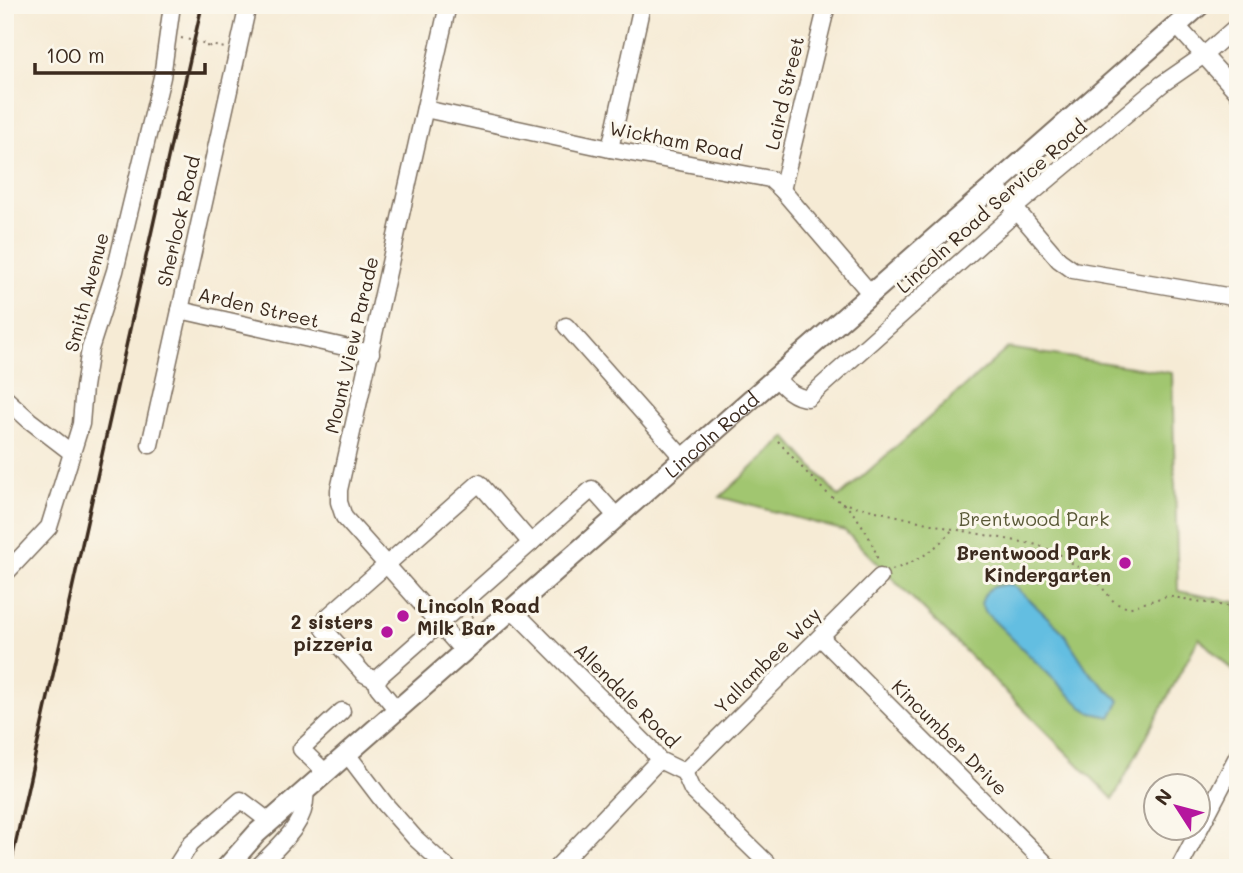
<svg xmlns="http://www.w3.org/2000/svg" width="1243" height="873" viewBox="0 0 1243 873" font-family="Mali,sans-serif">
  <rect width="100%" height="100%" fill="#fbf7ec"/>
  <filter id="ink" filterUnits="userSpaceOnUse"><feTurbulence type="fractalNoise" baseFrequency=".0143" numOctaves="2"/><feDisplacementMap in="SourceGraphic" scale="14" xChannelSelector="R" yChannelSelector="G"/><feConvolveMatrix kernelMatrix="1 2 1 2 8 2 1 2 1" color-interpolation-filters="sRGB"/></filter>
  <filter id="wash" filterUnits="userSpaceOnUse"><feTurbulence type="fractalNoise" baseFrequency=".00686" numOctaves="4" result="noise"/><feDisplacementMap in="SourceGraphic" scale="28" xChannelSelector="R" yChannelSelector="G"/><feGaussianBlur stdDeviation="1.57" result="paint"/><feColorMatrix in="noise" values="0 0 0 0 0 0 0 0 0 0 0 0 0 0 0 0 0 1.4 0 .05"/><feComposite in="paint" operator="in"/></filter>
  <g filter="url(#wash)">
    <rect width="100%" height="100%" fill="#f6ebd5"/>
    <polygon fill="#a1c670" stroke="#6e7847" stroke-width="2" points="1008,348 1172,373 1178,591 1236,602 1237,675 1199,638 1113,799 845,531 720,497 786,437 839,497"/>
    <path fill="#63bee1" stroke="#4f7480" stroke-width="2" d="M1011,584L1022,593L1063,632L1089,672L1120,701L1111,717L1092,713L1082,707L984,611L981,604C986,586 993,586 1011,584Z"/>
  </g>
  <g filter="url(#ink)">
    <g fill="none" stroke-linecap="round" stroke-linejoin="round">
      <defs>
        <g id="minor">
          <polyline points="448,5 339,490 339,502 344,517 464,652"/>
          <polyline points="1177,26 1238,93"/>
          <polyline points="425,109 610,149 770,179 782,190 871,294"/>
          <polyline points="610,149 642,5"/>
          <polyline points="994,184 1059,260 1073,270 1238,298"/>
          <polyline points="782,190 827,5"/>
          <polyline points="180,310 371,353"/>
          <polyline points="566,326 683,458"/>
          <path d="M776,378C784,387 794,398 808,398L1013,215L1019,204L1162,84L1204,55L1238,25"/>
          <polyline points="5,398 29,420 72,453"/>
          <polyline points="150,445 248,5"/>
          <polyline points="5,574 49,527 81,424 84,387 90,349 115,271 162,77 172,5"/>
          <polyline points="512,609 650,748 659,760 684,772 692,790 772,868"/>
          <polyline points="820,637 1050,868"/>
          <polyline points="377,681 364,674 324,629 325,619 479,483 531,543"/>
          <polyline points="397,710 378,687 377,681 381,675 592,489 617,517"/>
          <polyline points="347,754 385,804 415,838 448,868"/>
          <polyline points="684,772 880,577"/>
          <polyline points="326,773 301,749 342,711"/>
          <polyline points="175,868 191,843 241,800 270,822"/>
          <path d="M257,868C277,847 309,823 305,791"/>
          <polyline points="556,868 659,760"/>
          <polyline points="1179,868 1238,755"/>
        </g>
        <g id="major">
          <path id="s1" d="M226,868L257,833L1200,5"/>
        </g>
      </defs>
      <use href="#minor" stroke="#7c6e5e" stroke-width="19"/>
      <use href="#major" stroke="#7c6e5e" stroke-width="23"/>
      <g stroke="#7c6e5e" stroke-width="2" stroke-dasharray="2 5" stroke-linecap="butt">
        <polyline points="181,38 207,44 207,49 208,49 210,45 225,48"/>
        <path d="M778,441C794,459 810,477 827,493C832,498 836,499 841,502C857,513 875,543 878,562"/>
        <polyline points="842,503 953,529 1038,545 1059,554 1095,579 1115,603 1128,608 1167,596 1237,608"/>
        <path d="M892,570C920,560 934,551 953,529"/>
        <polyline points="471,616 473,618"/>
      </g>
      <use href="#minor" stroke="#fff" stroke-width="16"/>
      <use href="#major" stroke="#fff" stroke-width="19"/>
      <polyline stroke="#3b2a1e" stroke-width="3.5" points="10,868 202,5"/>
    </g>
  </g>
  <g fill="#b5179e" stroke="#fbf7ec" stroke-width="2.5">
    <circle cx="1125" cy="563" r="7"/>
    <circle cx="403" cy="616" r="7"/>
    <circle cx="387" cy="632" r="7"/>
  </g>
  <g text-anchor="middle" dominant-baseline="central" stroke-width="6" stroke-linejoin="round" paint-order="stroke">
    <g font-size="19" fill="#3b2a1e" stroke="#fbf7ec">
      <text transform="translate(784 93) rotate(-77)">Laird Street</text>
      <text transform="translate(676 140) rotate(11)">Wickham Road</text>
      <text transform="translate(991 206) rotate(-42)">Lincoln Road Service Road</text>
      <text transform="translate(178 221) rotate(-77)">Sherlock Road</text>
      <text transform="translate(86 292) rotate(-75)">Smith Avenue</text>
      <text transform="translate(259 307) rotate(13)">Arden Street</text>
      <text transform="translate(351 345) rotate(-77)">Mount View Parade</text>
      <text stroke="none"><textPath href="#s1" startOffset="651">Lincoln Road</textPath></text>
      <text transform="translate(767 660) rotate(-45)">Yallambee Way</text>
      <text transform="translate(627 695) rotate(45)">Allendale Road</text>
      <text transform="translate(950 737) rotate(45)">Kincumber Drive</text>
    </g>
    <g font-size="19" fill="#5a5937" stroke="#fbf7ec">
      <text x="1034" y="518">Brentwood Park</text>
    </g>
    <g font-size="19" font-weight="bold" fill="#3b2a1e" stroke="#fbf7ec" text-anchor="end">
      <text x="1111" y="552">Brentwood Park<tspan x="1111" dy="22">Kindergarten</tspan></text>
      <text x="417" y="605" text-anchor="start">Lincoln Road<tspan x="417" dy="22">Milk Bar</tspan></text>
      <text x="373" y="621">2 sisters<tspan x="373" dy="22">pizzeria</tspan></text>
    </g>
  </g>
  <rect width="1243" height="873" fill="none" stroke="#fbf7ec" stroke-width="28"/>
  <g transform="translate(1177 807) rotate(306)"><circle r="33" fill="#fbf7ec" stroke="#aea59a" stroke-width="2"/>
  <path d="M0-5L12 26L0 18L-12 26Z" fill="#b5179e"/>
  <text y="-10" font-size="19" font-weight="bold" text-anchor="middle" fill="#3b2a1e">N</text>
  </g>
  <path d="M35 63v10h170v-10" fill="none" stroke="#3b2a1e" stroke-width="3.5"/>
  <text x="46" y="63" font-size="21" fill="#3b2a1e" stroke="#fbf7ec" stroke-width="5" paint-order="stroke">100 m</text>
</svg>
